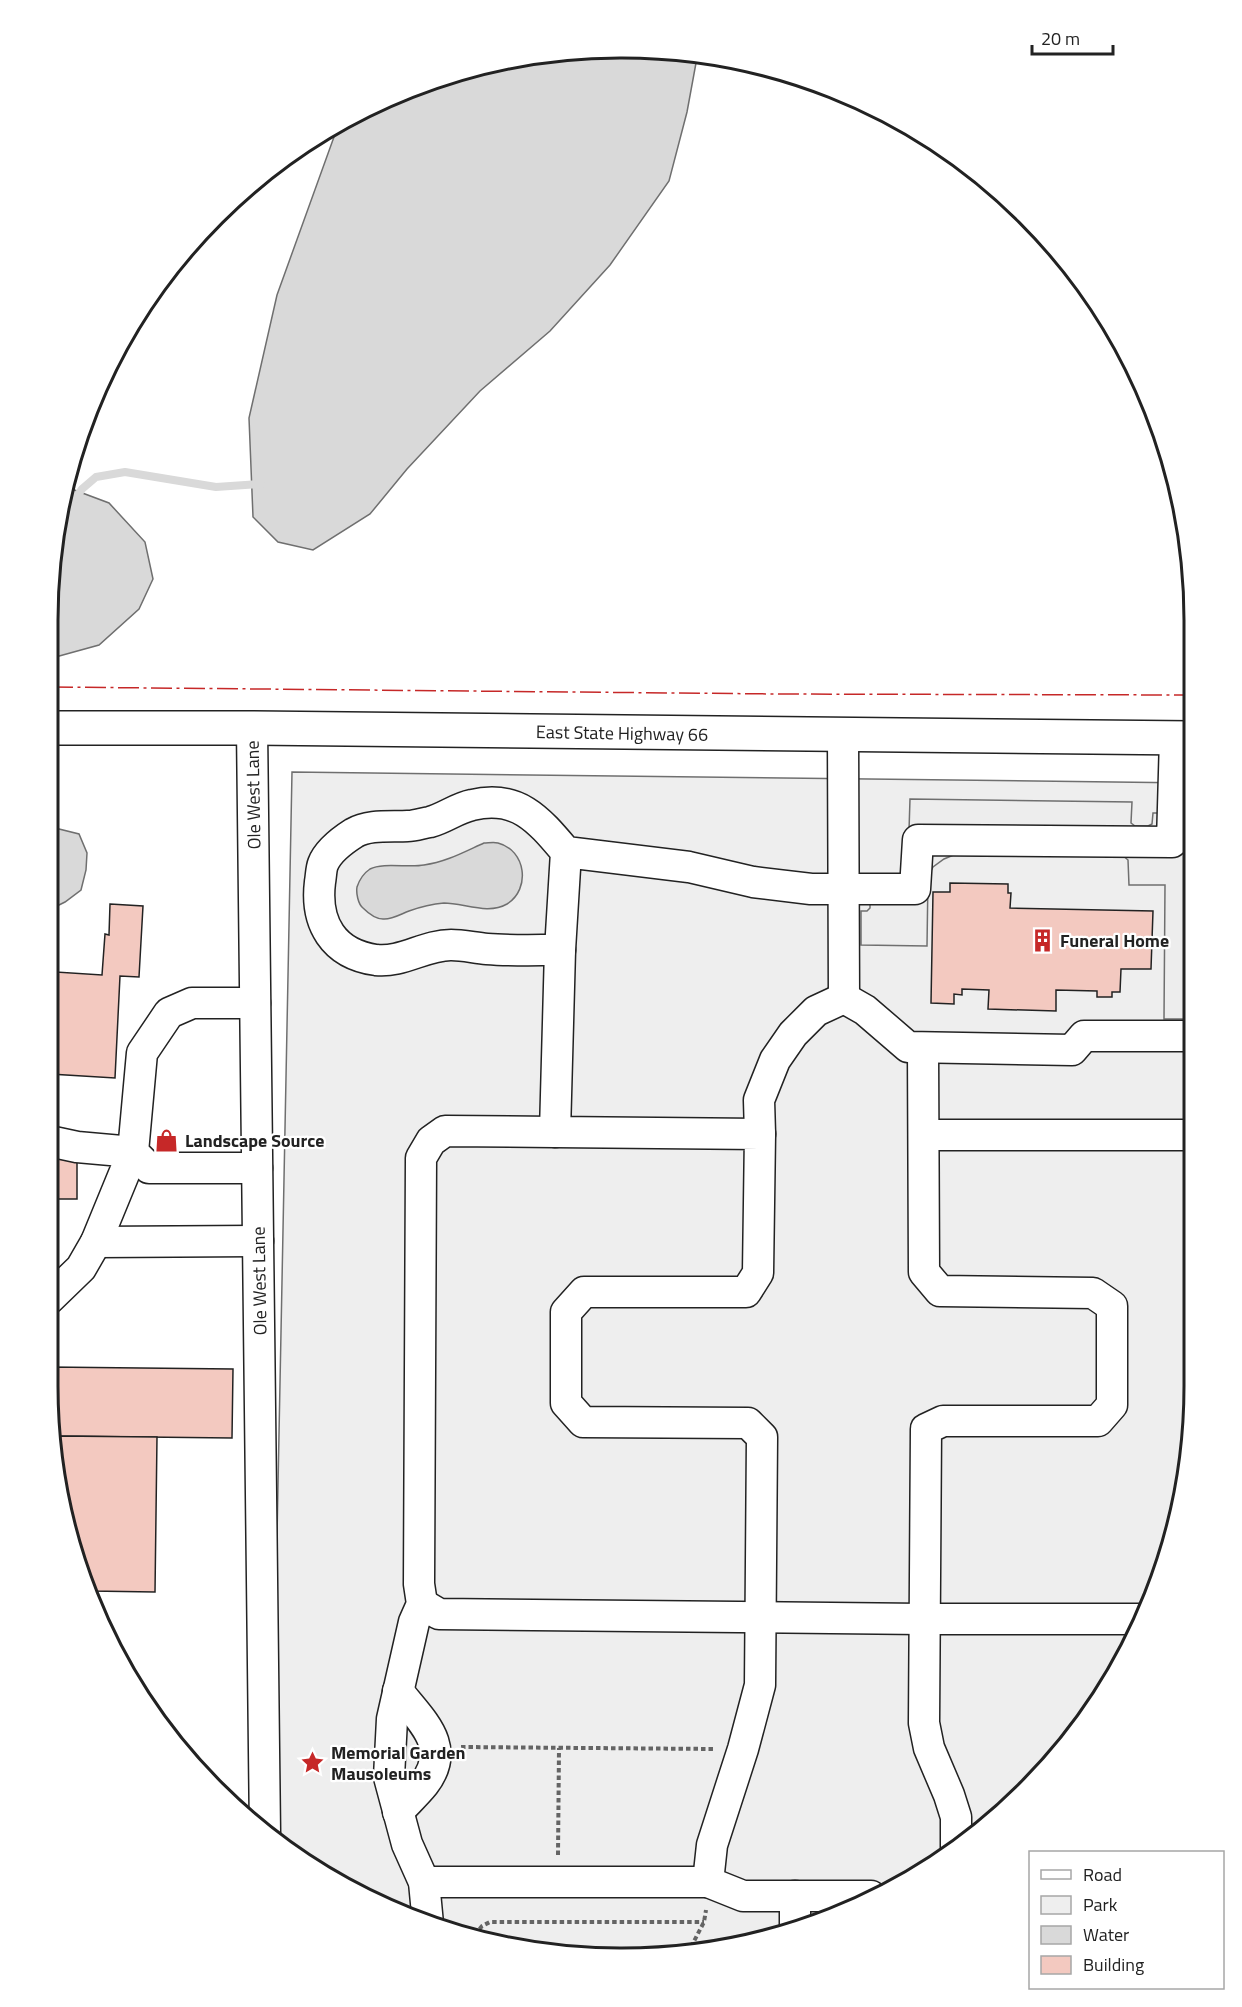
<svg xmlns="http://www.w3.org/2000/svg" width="1242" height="2007" viewBox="0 0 1242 2007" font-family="'Titillium Web',sans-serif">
  <rect width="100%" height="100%" fill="#fff"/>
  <polygon fill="#eee" stroke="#6f6f6f" stroke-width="1.5" points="292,772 1192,783 1189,1460 1151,1605 1076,1735 940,1862 805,1929 621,1959 437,1929 274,1842 275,1638"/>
  <polygon fill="#ededed" stroke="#6f6f6f" stroke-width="1.5" points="910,799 1132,802 1131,823 1135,826 1148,826 1152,824 1153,813 1184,813 1186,819 1192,825 1191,1019 1164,1019 1165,885 1129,885 1128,860 1121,854 956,854 944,859 933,867 928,877 927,946 861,945 861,911 867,911 870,908 870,904 866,900 906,870 908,862"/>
  <g fill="#d9d9d9" stroke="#6f6f6f" stroke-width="1.5">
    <polygon points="658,49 693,55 696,63 687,112 669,181 610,265 550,331 480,391 407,469 370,514 313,550 278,542 253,517 249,418 277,295 339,123 436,79 546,53"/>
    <polygon points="69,488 109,503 145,542 153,579 139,609 99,645 52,658 53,547"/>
    <polygon points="55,828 79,834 87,853 86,870 81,890 65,902 51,909 51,829"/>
    <path d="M484,843C488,843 494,842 498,843C526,850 531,889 507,904C488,915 464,903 444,903C432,904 420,907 409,911C401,914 391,920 383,919C375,919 368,913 363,908C358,904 356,893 357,887C359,881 364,873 370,869C383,862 409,868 424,865C446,862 464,852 484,843Z"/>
  </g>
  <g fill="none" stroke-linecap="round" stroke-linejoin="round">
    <polyline stroke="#d9d9d9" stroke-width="8" points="75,499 82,489 96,477 125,472 216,487 261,484"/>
  </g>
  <g fill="#f3c9c0" stroke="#222" stroke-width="1.5">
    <polygon points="950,883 1008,884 1008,893 1011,893 1010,908 1153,911 1151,969 1121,969 1120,992 1112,992 1112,997 1097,997 1097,991 1056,990 1056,1011 988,1009 989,990 962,989 962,995 954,994 954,1004 931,1003 933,892 950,892"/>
    <polygon points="110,904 143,906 139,977 120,976 115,1078 50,1074 56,972 102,975 105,934 109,935"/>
    <rect x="49" y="1158" width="28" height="41"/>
    <polygon points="48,1367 233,1369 232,1438 56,1436 48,1386"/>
    <polygon points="56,1436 157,1437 155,1592 90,1591 78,1570"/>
  </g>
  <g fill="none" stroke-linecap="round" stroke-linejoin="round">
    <defs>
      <g id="minor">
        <polyline points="252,728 265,1834"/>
        <polyline points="843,735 844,998 865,1010 908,1047 1072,1050 1084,1036 1191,1036"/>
        <path d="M566,852L560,950C536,950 511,951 487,949C475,948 463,945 451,945C425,945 402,963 376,960C333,954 315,923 320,882C321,877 321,869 323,864C328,851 343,840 354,833C369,824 391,827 408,826C415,826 423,823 430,822C445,818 457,808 472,805C518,794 539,820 566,852L689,867L753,882L811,889H915L918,840L1172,842L1175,738"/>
        <polyline points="560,950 555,1132 760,1134 758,1273 746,1292 584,1292 566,1312 566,1403 583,1422 748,1423 762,1437 760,1685 743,1749 712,1845 708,1882 743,1896 871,1896"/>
        <polyline points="255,1003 192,1003 169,1013 142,1053 133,1152 149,1168 257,1168"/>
        <polyline points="923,1048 924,1272 940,1291 1093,1293 1112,1306 1112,1405 1098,1421 943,1421 926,1429 924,1723 929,1748 949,1795 956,1817 956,1847"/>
        <polyline points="760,1134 759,1100 775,1060 793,1034 816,1011 844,998"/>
        <polyline points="924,1135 1190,1135"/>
        <polyline points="96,1242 258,1241"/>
        <polyline points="49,1299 81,1268 96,1242 133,1152 77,1147 49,1141"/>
        <polyline points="422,1604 439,1614 923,1619 1142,1619"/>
        <path d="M398,1812C406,1803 416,1794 424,1784C453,1746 421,1721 398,1691"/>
        <polyline points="424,1882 708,1882"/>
        <polyline points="795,1896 795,1930"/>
        <polyline points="428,1924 424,1882 407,1844 389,1777 392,1719 414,1622 422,1604 419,1584 421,1158 431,1141 445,1131 555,1132"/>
      </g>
      <polyline id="major" points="52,728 252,728 1192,738"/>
    </defs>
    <use href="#minor" stroke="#222" stroke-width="33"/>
    <use href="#major" stroke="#222" stroke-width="36"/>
    <g stroke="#646464" stroke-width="4" stroke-dasharray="4.5 3" stroke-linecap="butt">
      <polyline points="461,1747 715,1749"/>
      <polyline points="558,1855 559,1748"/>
      <polyline points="475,1935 482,1926 490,1922 704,1922"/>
      <polyline points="691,1947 704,1922 706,1910"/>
    </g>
    <use href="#minor" stroke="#fff" stroke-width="30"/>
    <use href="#major" stroke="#fff" stroke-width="33"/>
    <polyline stroke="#c62828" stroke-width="1.5" stroke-dasharray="21 4.5 3 4.5" stroke-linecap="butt" points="52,687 777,694 1192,695"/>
  </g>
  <defs>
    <symbol id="building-bare" viewBox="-9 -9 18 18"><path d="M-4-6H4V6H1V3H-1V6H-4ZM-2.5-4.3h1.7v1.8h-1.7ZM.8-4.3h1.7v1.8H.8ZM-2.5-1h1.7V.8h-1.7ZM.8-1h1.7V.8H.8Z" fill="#c62828" stroke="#fff" stroke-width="2.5" paint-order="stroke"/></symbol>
    <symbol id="shop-bare" viewBox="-9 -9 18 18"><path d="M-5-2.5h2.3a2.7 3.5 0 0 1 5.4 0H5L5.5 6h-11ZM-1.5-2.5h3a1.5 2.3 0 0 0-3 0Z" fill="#c62828" stroke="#fff" stroke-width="2.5" paint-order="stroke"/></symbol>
    <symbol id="sight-bare" viewBox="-9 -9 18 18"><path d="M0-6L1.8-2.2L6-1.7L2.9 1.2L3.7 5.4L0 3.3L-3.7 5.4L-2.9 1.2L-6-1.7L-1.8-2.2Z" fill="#c62828" stroke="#fff" stroke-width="2.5" paint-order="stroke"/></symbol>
  </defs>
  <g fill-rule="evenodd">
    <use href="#building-bare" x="1026" y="924" width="33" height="33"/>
    <use href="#shop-bare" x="150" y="1124" width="33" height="33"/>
    <use href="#sight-bare" x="296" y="1746" width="33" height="33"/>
  </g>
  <g text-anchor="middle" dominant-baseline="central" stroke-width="4.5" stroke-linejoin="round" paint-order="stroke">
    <g font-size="18" fill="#222" stroke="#fff">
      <text transform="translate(622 733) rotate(1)">East State Highway 66</text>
      <text transform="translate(253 795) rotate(-91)">Ole West Lane</text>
      <text transform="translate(259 1281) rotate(-91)">Ole West Lane</text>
    </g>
    <g font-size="18" font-weight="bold" fill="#222" stroke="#fff" text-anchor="start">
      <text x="1060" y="940">Funeral Home</text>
      <text x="185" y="1140">Landscape Source</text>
      <text x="331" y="1752">Memorial Garden<tspan x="331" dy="21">Mausoleums</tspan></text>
    </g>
  </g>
  <path d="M0 0H1242V2007H0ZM620 58H622A562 562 0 0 1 1184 620V1386A562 562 0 0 1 622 1948H620A562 562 0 0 1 58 1386V620A562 562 0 0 1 620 58Z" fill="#fff" fill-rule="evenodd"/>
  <path fill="none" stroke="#222" stroke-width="3" d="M620 58H622A562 562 0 0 1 1184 620V1386A562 562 0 0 1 622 1948H620A562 562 0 0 1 58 1386V620A562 562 0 0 1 620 58Z"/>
  <rect x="1029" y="1851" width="195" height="138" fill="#ffffff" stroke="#a7a7a7" stroke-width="1.5"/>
  <rect x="1041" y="1870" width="30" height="9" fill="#ffffff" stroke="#a7a7a7" stroke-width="1.5"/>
  <text x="1083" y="1881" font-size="18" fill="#222222">Road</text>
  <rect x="1041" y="1896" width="30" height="18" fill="#eeeeee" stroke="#a7a7a7" stroke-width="1.5"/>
  <text x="1083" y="1911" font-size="18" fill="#222222">Park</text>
  <rect x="1041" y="1926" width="30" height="18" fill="#d9d9d9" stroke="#a7a7a7" stroke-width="1.5"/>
  <text x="1083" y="1941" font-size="18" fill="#222222">Water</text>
  <rect x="1041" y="1956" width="30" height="18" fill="#f3c9c0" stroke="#a7a7a7" stroke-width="1.5"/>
  <text x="1083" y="1971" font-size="18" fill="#222222">Building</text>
  <path d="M1032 45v9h81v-9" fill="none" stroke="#222222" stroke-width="3"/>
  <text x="1041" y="45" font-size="18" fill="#222222" stroke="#ffffff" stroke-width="4.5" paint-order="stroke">20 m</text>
</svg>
